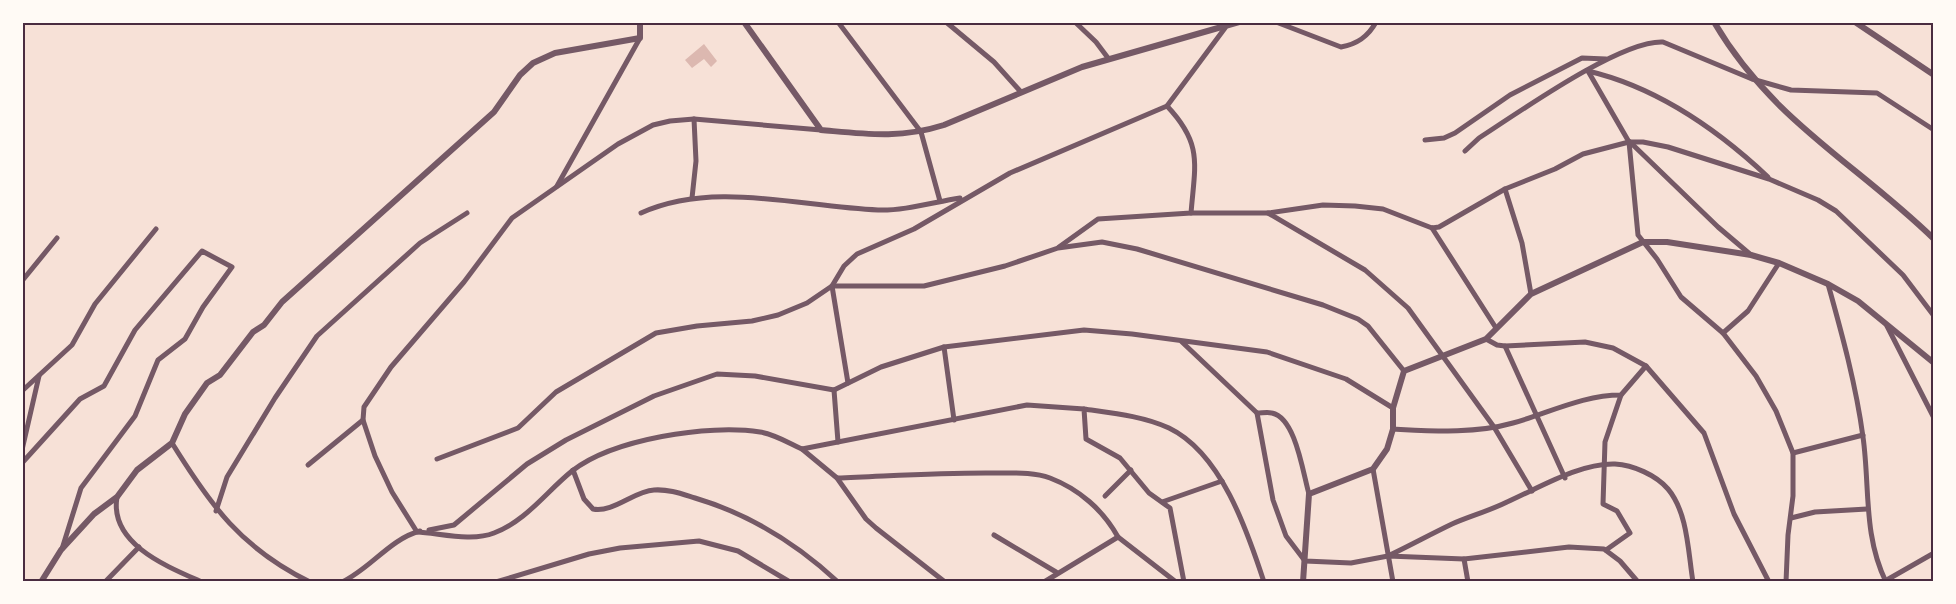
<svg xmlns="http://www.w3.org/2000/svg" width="1956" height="604" viewBox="0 0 1956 604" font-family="'PT Serif',serif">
  <rect width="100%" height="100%" fill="#f7e1d7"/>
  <polygon fill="#dcb8b0" points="704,44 717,61 711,67 704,59 692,68 685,60"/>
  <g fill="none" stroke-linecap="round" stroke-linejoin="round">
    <g stroke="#755966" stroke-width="5">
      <polyline points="838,22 921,132 940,201"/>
      <polyline points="946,22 994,62 1021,92"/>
      <polyline points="1075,22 1096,42 1108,58"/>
      <path d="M1276,22L1341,47C1357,44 1368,37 1376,22"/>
      <polyline points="1588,71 1629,142 1638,235 1657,259 1681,297 1723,333 1756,376 1776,411 1793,453 1793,496 1788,535 1786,582"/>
      <path d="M1588,71C1656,87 1718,130 1768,177"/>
      <path d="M821,130L694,119L670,121L653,125L618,144L512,218L464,282L391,367L364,407L363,420L375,456L392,492L417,532C439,533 472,542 494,533C526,521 546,492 572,471C613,439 708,424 760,432C774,434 789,443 802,449L1027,405L1084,409L1086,439L1120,458L1149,493L1170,508L1184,582"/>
      <polyline points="1425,140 1444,138 1455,133 1510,95 1582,58 1606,59"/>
      <polyline points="1630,142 1718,227 1751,255"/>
      <path d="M1465,151L1479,138C1518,113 1620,40 1663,42L1752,79L1791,90L1877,93L1934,130"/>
      <polyline points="557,186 640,38"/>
      <polyline points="1505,189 1522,243 1531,294"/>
      <polyline points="692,198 696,161 694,119"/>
      <path d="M641,213C714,180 800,207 878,210C904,211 934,202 960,198"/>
      <polyline points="1191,213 1268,213 1323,205 1355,206 1383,209 1432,228 1439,227 1505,189 1555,169 1583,154 1629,142 1643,142 1668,147 1769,179 1818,200 1836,211 1903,275 1934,316"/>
      <polyline points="1268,213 1365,270 1408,308 1494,427 1532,491"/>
      <polyline points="1432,228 1496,328"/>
      <path d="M1059,247L1098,219L1191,213C1195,164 1203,144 1167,106"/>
      <polyline points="22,281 57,238"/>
      <path d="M1828,284C1842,334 1856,385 1863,437C1870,486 1863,535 1886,582"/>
      <polyline points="1887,326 1934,418"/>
      <polyline points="1723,333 1748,311 1779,263"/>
      <polyline points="1486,339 1497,345 1505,346 1585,342 1613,348 1646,366 1704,433 1734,514 1769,582"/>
      <polyline points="1182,342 1257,413 1273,500 1286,536 1305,561 1351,563 1388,556 1464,559 1569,547 1604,549 1620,561 1638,582"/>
      <polyline points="1505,346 1565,478"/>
      <polyline points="944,347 954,420"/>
      <polyline points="848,383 832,286 924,286 1005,266 1058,248 1102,242 1137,249 1323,305 1358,319 1368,326 1404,371"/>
      <polyline points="834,390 838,442"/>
      <polyline points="22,391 72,345 95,304 156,229"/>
      <path d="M1084,409C1112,413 1143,416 1169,428C1221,453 1247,530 1264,582"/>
      <path d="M1257,413C1262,413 1268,412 1272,413C1296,418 1303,474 1309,494"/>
      <path d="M1393,429C1433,431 1474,434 1513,423C1549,413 1583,395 1621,395L1646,366"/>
      <path d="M172,443C211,506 241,548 310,582"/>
      <polyline points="802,449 837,478 866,519 876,528 945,582"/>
      <polyline points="22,450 39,376"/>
      <polyline points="1793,453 1863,435"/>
      <polyline points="437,459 518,428 556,392 656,333 697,326 752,321 778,315 807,303 832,286 844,266 857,254 914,229 1010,173 1167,106 1225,28 1218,22"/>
      <polyline points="22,463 80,399 104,386 135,330 202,251 232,267 203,307 185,339 158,360 135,416 81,488 62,549"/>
      <polyline points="308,465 363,420"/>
      <polyline points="1373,469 1393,582"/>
      <path d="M573,470L584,499L593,509C613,513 634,491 654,490C669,489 682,494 695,498C749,514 796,543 838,582"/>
      <path d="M837,478C891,476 945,472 999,473C1015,473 1034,472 1050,478C1079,489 1103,510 1118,537"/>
      <polyline points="1105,496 1131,470"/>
      <path d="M117,497C109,544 168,567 202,582"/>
      <polyline points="1162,502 1222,481"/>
      <polyline points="216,511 227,477 275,398 317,336 420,243 467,213"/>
      <polyline points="1791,518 1815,512 1867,509"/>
      <polyline points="429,530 454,525 527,464 566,440 654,396 717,374 755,376 834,390 881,367 944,347 1084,330 1132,334 1267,352 1346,379 1393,408"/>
      <polyline points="994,535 1056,572"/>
      <polyline points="1606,550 1630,533 1617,511 1603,504 1605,442 1621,395"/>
      <path d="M1390,555C1411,545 1431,534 1452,524C1470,516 1489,511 1507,502C1539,488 1579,463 1615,464C1633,465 1656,475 1668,489C1688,513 1688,552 1693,582"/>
      <polyline points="1464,559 1468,582"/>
      <polyline points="1885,581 1934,553"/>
      <polyline points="105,582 139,547"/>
      <path d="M342,582C370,569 390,539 420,531"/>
      <polyline points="496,582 589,554 620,548 699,541 738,551 790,582"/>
      <polyline points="1044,582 1118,537 1176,582"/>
    </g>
    <g stroke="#755966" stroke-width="6">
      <path d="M744,22L821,130C866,134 900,139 944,125L1082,67L1239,22"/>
      <path d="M1714,22C1773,122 1855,162 1934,239"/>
      <polyline points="1855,22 1934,75"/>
      <polyline points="41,582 61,550 94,514 117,497 137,470 172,443 185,414 207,383 220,375 253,332 264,325 282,302 494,112 520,75 533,63 555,53 640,38 640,22"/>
      <polyline points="1303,582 1309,494 1373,469 1387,449 1393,429 1393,408 1404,371 1486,339 1531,294 1643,242 1667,242 1751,255 1779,263 1828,284 1858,301 1934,363"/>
    </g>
  </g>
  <rect width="1956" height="604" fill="none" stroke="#fffaf5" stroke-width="48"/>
  <rect x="24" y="24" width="1908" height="556" fill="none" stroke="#4a2c40" stroke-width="2"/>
</svg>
